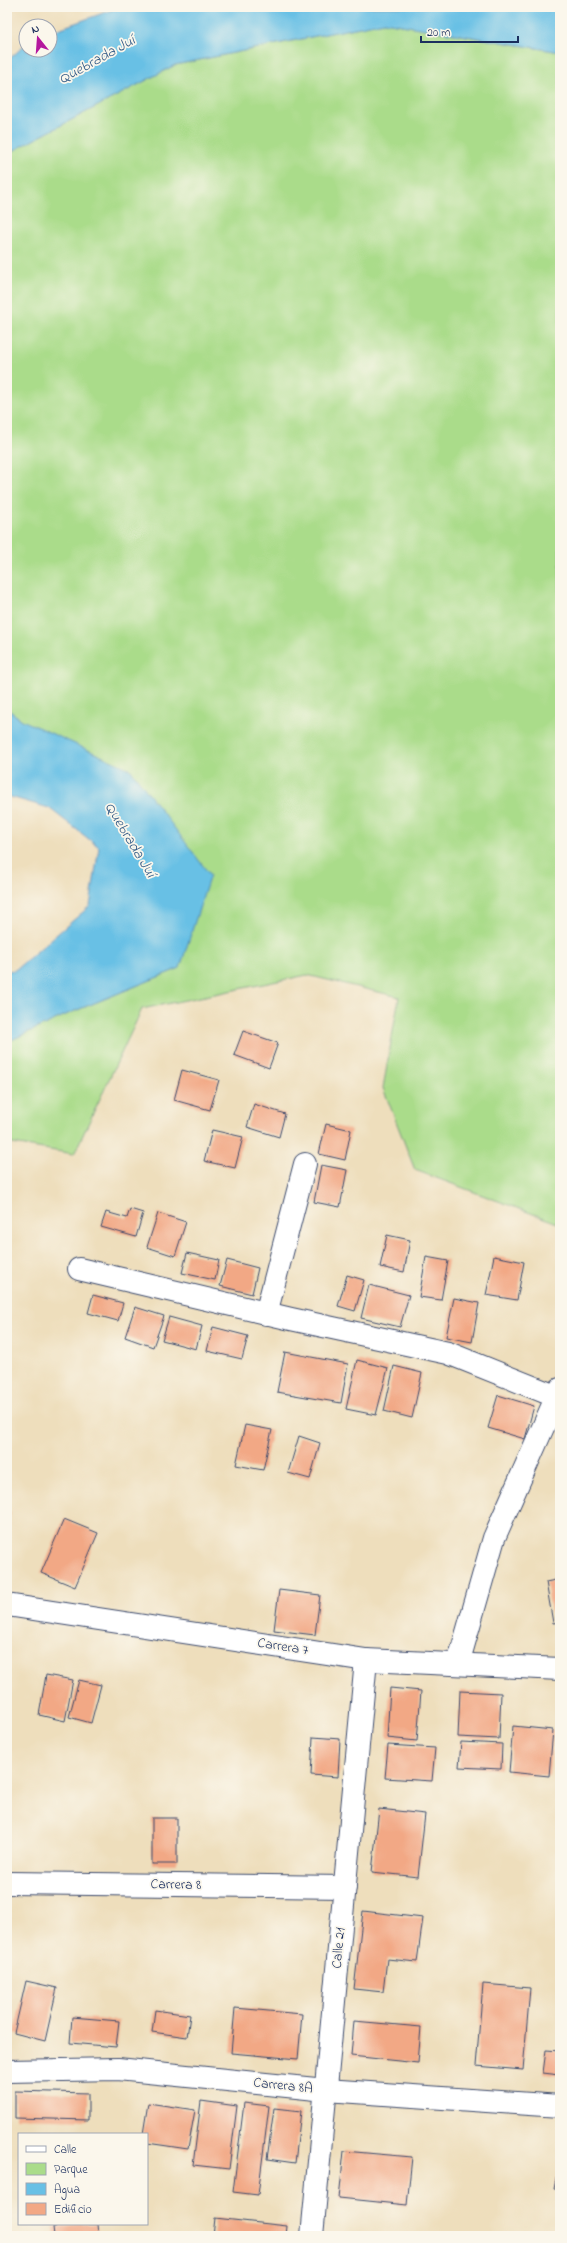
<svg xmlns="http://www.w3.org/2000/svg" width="567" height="2243" viewBox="0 0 567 2243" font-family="'Indie Flower',sans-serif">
  <rect width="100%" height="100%" fill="#fbf7ec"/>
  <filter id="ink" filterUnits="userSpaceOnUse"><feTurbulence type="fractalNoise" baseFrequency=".025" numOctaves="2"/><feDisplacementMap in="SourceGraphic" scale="8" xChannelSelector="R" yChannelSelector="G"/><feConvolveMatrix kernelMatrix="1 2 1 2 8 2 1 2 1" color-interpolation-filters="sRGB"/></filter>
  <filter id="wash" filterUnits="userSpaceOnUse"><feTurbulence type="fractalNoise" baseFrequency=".012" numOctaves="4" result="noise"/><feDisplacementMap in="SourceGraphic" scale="16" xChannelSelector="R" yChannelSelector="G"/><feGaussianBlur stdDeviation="0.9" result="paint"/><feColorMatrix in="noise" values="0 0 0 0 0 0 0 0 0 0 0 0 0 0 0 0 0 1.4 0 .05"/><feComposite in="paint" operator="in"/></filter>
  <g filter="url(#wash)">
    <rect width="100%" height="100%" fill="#eedebc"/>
    <polygon fill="#aadc8a" stroke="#628674" points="384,22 560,52 560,1224 415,1170 383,1088 399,997 307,975 142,1009 74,1154 7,1143 7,1042 70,1013 180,968 22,720 7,709 7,154 175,65"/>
    <g fill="#68c0e5" stroke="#4278a2">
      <polygon points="120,7 560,7 560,52 384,22 175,65 7,154 7,61 26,44 26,50 50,50 50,32"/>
      <polygon points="7,709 22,720 130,769 210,875 180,968 70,1013 7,1042 7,971 15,970 90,906 99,847 49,808 7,796"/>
    </g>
    <g id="blocks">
      <g fill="#f2a885">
        <polygon points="243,1031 278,1043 269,1068 234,1055"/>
        <polygon points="182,1070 219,1080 210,1110 174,1100"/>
        <polygon points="254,1104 285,1114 279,1137 247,1127"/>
        <polygon points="326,1124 351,1130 345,1160 319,1154"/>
        <polygon points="212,1130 243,1137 235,1168 204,1161"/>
        <polygon points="321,1165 347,1170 340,1207 314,1202"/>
        <polygon points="130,1209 143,1213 136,1237 101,1227 106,1212 127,1218"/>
        <polygon points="158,1213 186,1222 175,1256 147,1247"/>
        <polygon points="387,1235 410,1240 404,1272 380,1267"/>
        <polygon points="187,1253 219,1260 215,1280 182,1273"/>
        <polygon points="494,1256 524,1262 517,1300 486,1295"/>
        <polygon points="426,1257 448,1261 441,1300 419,1297"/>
        <polygon points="227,1260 258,1268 252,1294 220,1286"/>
        <polygon points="347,1275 364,1280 355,1311 338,1306"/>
        <polygon points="369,1285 409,1295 400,1327 361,1318"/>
        <polygon points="93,1295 123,1303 118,1321 88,1313"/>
        <polygon points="454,1298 479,1303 472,1342 446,1337"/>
        <polygon points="135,1307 164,1316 153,1347 125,1337"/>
        <polygon points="169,1317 202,1326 196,1349 162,1340"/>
        <polygon points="213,1327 248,1336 242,1359 207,1351"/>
        <polygon points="285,1352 348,1364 341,1403 277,1392"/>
        <polygon points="357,1360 388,1368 376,1415 346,1409"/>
        <polygon points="394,1366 422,1373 412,1418 384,1411"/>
        <polygon points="498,1395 534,1406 525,1439 488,1428"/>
        <polygon points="245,1425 272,1430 263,1470 236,1465"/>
        <polygon points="299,1436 320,1443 310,1479 288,1473"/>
        <polygon points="7,1511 11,1513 7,1522"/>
        <polygon points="64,1519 98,1533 75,1587 41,1573"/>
        <polygon points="560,1579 560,1622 553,1623 546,1582"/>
        <polygon points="279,1590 320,1595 315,1635 274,1630"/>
        <polygon points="46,1675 73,1680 65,1721 39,1715"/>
        <polygon points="79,1680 101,1685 91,1723 69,1717"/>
        <polygon points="390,1688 421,1691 417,1741 387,1738"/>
        <polygon points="460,1691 501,1693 499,1739 458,1737"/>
        <polygon points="513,1726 553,1730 549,1776 509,1772"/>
        <polygon points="313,1737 340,1739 338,1777 311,1775"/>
        <polygon points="461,1742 502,1744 501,1769 459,1767"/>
        <polygon points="388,1745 435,1748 432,1781 385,1778"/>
        <polygon points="379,1809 425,1814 418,1877 372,1872"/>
        <rect x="152" y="1818" width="25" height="46"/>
        <polygon points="363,1911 423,1918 417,1962 387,1959 383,1992 354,1989"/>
        <polygon points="26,1981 57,1988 45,2041 14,2033"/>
        <polygon points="483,1984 530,1988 523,2070 476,2066"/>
        <polygon points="235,2008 302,2014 298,2059 231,2053"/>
        <polygon points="155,2010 190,2015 187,2037 152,2032"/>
        <polygon points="72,2017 119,2021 116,2047 70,2043"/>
        <polygon points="354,2021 421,2027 418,2063 351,2056"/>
        <polygon points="546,2050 560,2051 560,2075 543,2073"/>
        <polygon points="15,2091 88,2093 88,2120 15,2118"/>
        <polygon points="201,2101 237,2106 229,2169 193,2165"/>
        <polygon points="148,2103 195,2110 188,2149 147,2143 147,2134 143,2134"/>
        <polygon points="244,2103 269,2106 258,2195 233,2192"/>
        <polygon points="274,2108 301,2111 295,2163 267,2159"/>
        <polygon points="344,2151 412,2157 407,2205 339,2198"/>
        <polygon points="559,2164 560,2165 560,2190 554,2189"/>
        <polygon points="215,2218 287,2226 286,2236 213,2236"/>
        <polygon points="81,2224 97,2224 98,2236 54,2236 53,2227"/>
        <polygon points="346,2233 361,2235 361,2236 345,2236"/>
      </g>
    </g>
  </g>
  <g filter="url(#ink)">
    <use href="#blocks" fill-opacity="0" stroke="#3b496c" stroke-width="1"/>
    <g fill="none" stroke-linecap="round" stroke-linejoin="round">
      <defs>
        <g id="minor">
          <polyline points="79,1269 291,1319 448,1353 560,1398"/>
          <polyline points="266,1314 305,1164"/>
          <polyline points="7,1605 366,1660 560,1669"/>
          <polyline points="458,1664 494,1538 560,1389"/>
          <polyline points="7,1883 345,1887"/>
          <polyline points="7,2071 118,2069 326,2090 560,2106"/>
          <polyline points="312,2236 366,1660"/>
        </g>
      </defs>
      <use href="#minor" stroke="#3b496c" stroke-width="24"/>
      <use href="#minor" stroke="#fff" stroke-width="22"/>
    </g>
  </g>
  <g text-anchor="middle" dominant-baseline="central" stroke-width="3.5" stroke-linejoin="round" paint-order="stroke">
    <g font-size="14" fill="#1b2f5e" stroke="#fbf7ec">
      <text transform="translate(283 1647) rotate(9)">Carrera 7</text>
      <text transform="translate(176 1885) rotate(1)">Carrera 8</text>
      <text transform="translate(339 1948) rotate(-85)">Calle 21</text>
      <text transform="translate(283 2086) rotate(6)">Carrera 8A</text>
    </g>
    <g font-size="15" font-style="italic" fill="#325a86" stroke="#fbf7ec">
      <text transform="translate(97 60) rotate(-29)">Quebrada Juí</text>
      <text transform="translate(130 840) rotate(59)">Quebrada Juí</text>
    </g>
  </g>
  <rect width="567" height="2243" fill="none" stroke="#fbf7ec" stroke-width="24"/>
  <rect x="18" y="2133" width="130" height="92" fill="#fbf7ec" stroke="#a1a7b3"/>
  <rect x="26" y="2146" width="20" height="6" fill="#ffffff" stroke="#a1a7b3"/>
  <text x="54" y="2153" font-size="12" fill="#1b2f5e">Calle</text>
  <rect x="26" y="2163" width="20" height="12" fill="#aadc8a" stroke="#a1a7b3"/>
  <text x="54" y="2173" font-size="12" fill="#1b2f5e">Parque</text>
  <rect x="26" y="2183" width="20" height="12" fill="#68c0e5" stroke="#a1a7b3"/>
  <text x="54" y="2193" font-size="12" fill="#1b2f5e">Agua</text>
  <rect x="26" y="2203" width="20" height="12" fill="#f2a885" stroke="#a1a7b3"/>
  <text x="54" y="2213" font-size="12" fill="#1b2f5e">Edificio</text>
  <g transform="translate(38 38) rotate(343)"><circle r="19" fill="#fbf7ec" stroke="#a1a7b3"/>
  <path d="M0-3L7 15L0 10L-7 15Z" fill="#b5179e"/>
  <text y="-6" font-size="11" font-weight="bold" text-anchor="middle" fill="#1b2f5e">N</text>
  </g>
  <path d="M421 36v6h97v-6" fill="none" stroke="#1b2f5e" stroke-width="2"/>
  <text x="427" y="36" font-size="12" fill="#1b2f5e" stroke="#fbf7ec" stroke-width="3" paint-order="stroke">20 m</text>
</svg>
